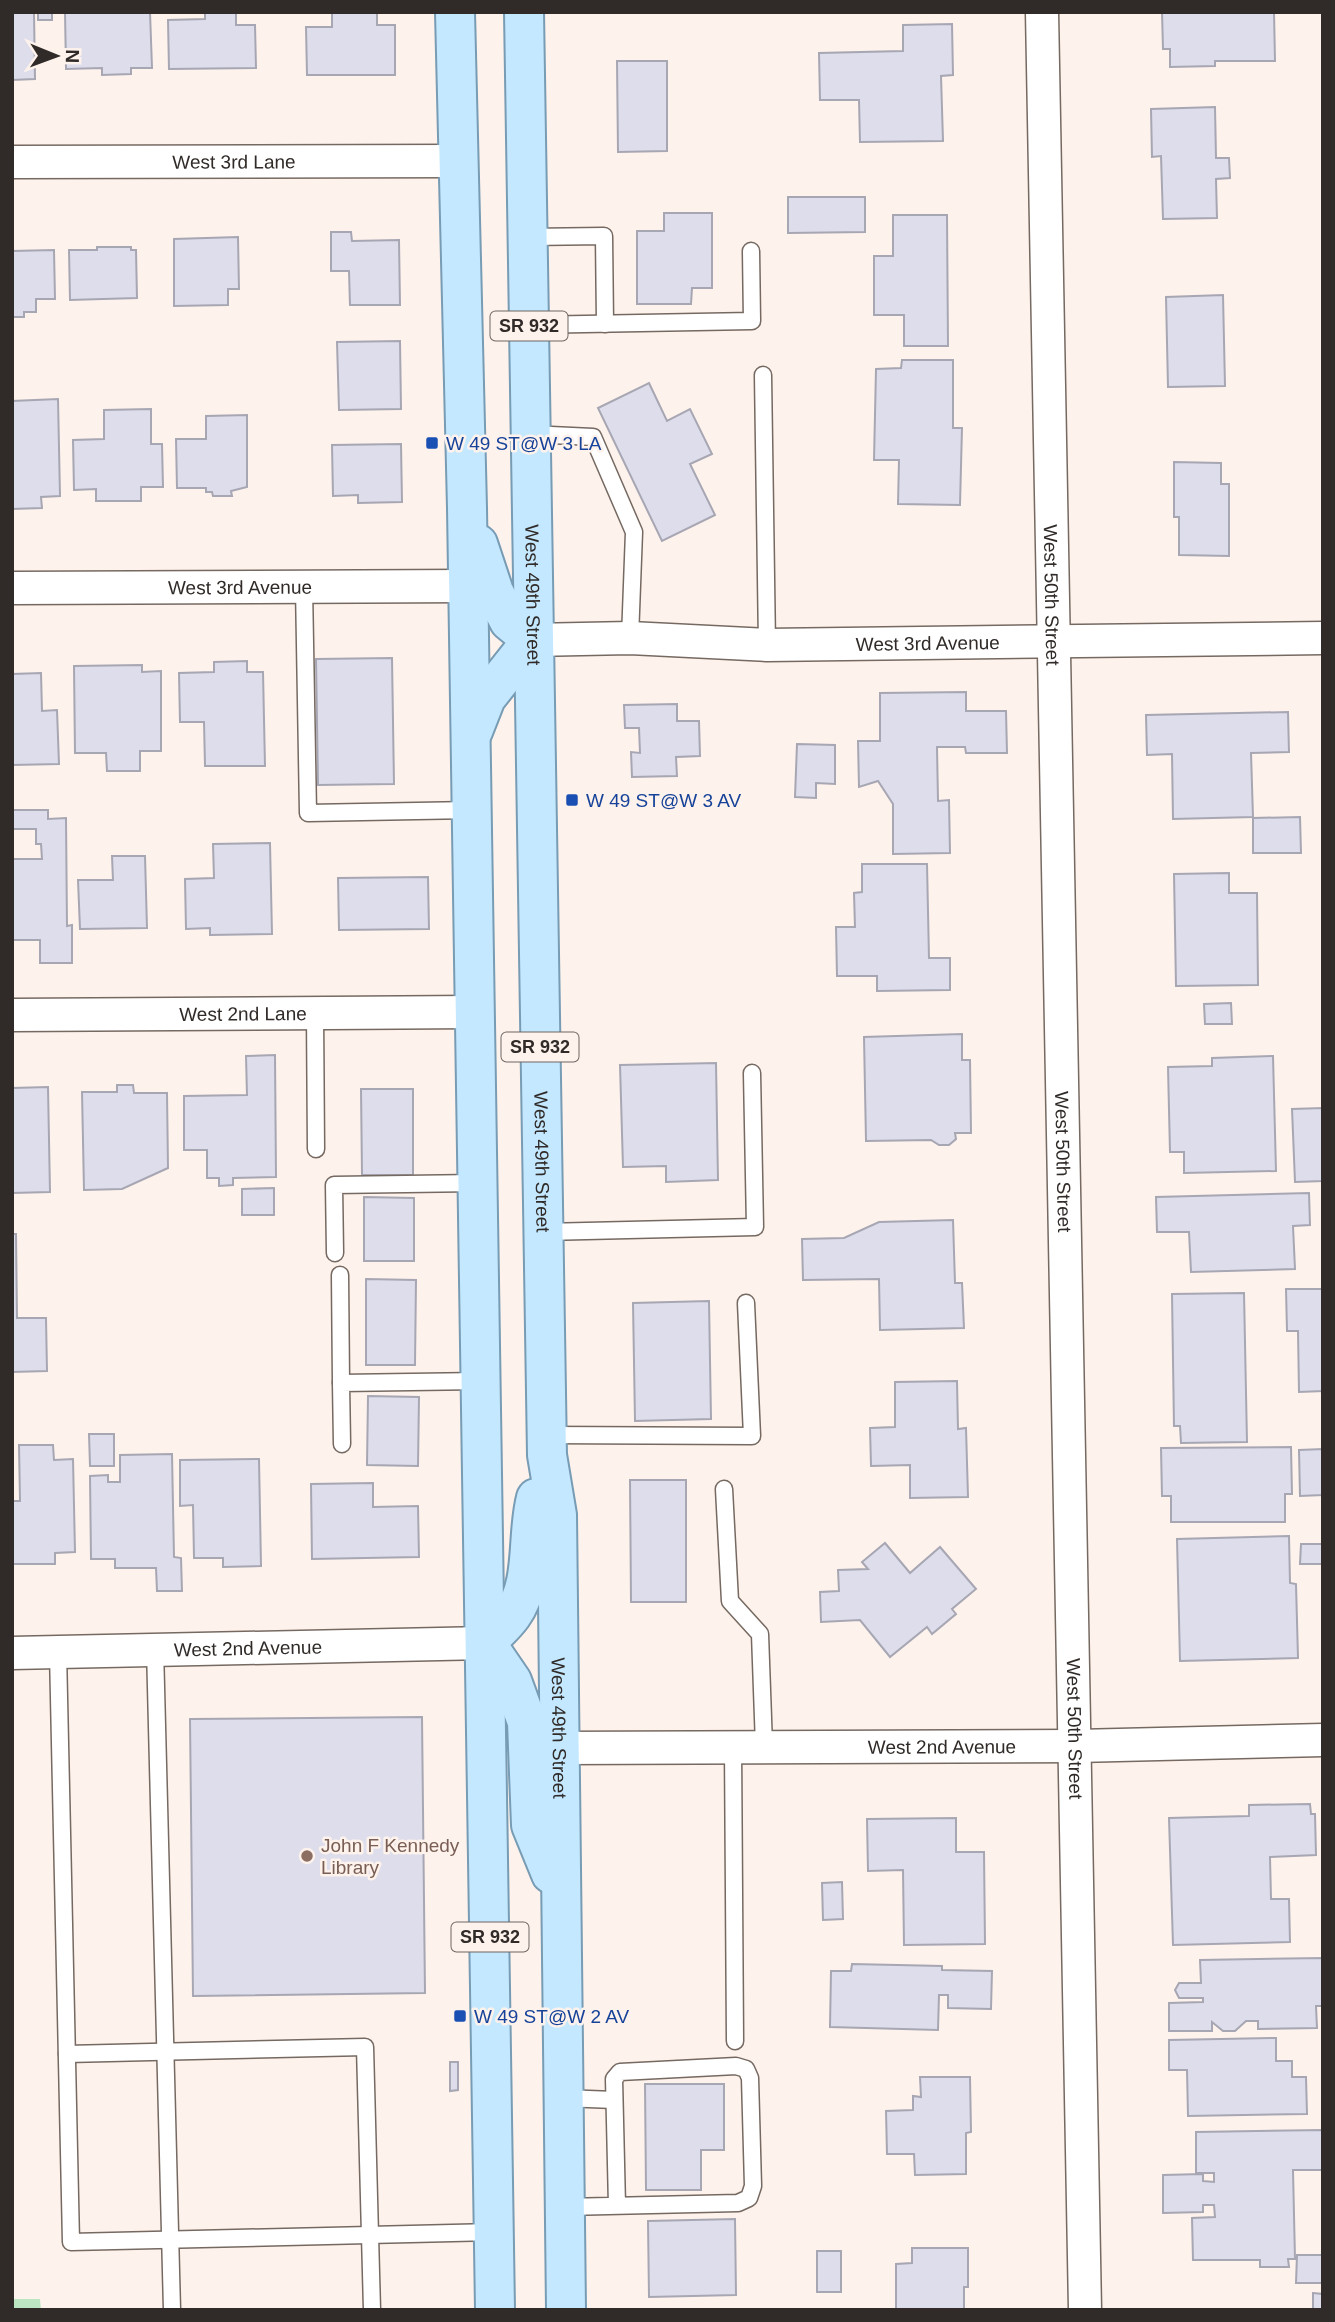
<svg xmlns="http://www.w3.org/2000/svg" width="1335" height="2322" viewBox="0 0 1335 2322" font-family="Arial,sans-serif">
  <rect width="100%" height="100%" fill="#fef2ec"/>
  <polygon fill="#bbe6c1" points="12,2196 14,2299 40,2299 41,2310 12,2310"/>
  <g fill="#deddeb" stroke="#a7a6b3" stroke-width="2">
    <polygon points="12,12 34,12 35,79 12,80"/>
    <rect x="38" y="12" width="14" height="8"/>
    <polygon points="65,12 150,12 152,68 131,68 131,74 102,75 102,68 66,69"/>
    <polygon points="205,12 236,12 236,25 255,25 256,68 169,69 168,20 205,19"/>
    <polygon points="332,12 377,12 377,25 395,25 395,75 307,75 306,27 332,27"/>
    <polygon points="1162,12 1274,12 1275,61 1215,61 1215,66 1170,67 1170,49 1163,49"/>
    <polygon points="952,24 953,75 941,76 943,141 860,142 859,100 820,100 819,53 903,51 903,25"/>
    <polygon points="617,61 667,61 667,151 618,152"/>
    <polygon points="1215,107 1216,158 1229,158 1230,178 1216,179 1217,218 1163,219 1161,156 1152,157 1151,109"/>
    <polygon points="788,197 865,197 865,232 788,233"/>
    <polygon points="664,213 712,213 712,288 692,288 691,304 637,304 637,231 664,231"/>
    <polygon points="893,215 947,215 948,346 904,346 904,315 874,315 874,256 893,256"/>
    <polygon points="331,232 351,232 352,241 399,240 400,305 350,305 349,271 331,271"/>
    <polygon points="238,237 239,289 228,289 228,305 174,306 174,239"/>
    <polygon points="97,247 131,247 131,250 136,250 137,298 70,300 69,250 97,250"/>
    <polygon points="54,250 55,299 36,299 36,312 24,312 24,317 12,317 12,251"/>
    <polygon points="1223,295 1225,386 1168,387 1166,297"/>
    <polygon points="400,341 401,409 339,410 337,342"/>
    <polygon points="902,360 953,360 953,428 962,428 960,505 898,504 899,460 874,460 876,369 901,368"/>
    <polygon points="649,383 667,421 690,409 712,454 690,464 715,515 662,541 598,408"/>
    <polygon points="58,399 60,496 41,497 42,508 12,509 12,401"/>
    <polygon points="151,409 151,444 162,444 163,487 141,487 141,501 96,501 96,489 74,490 73,440 104,439 104,410"/>
    <polygon points="247,415 247,487 231,491 232,496 213,496 212,492 206,492 206,488 177,488 176,439 206,439 206,416"/>
    <polygon points="401,444 402,502 358,503 358,495 333,496 332,445"/>
    <polygon points="1174,462 1221,463 1221,484 1229,484 1229,556 1179,555 1179,517 1174,517"/>
    <polygon points="392,658 394,784 318,785 316,659"/>
    <polygon points="247,661 247,672 263,672 265,766 205,766 204,722 180,722 179,673 214,672 214,662"/>
    <polygon points="142,665 142,672 161,671 161,751 140,751 140,771 107,771 106,753 75,753 74,666"/>
    <polygon points="41,673 42,711 57,710 59,764 12,765 12,674"/>
    <polygon points="966,692 966,711 1006,711 1007,753 966,753 965,747 937,747 938,801 949,800 950,853 893,854 893,804 878,781 859,787 858,741 880,741 880,693"/>
    <polygon points="677,704 677,721 699,721 700,756 676,757 677,776 632,777 631,752 640,753 639,728 625,728 624,705"/>
    <polygon points="1288,712 1289,752 1251,753 1253,817 1173,819 1172,754 1147,755 1146,715"/>
    <polygon points="797,744 835,745 835,784 816,783 816,798 795,797"/>
    <polygon points="12,810 48,810 48,819 66,818 67,926 72,925 72,963 40,963 40,940 12,940 12,859 42,859 41,844 36,844 36,829 12,829"/>
    <polygon points="1300,817 1301,853 1253,853 1253,818"/>
    <polygon points="270,843 272,934 210,935 210,928 186,929 185,879 214,878 213,844"/>
    <polygon points="112,856 145,856 147,928 80,929 78,880 113,880"/>
    <polygon points="862,864 927,864 929,958 950,958 950,990 877,991 877,976 837,976 836,927 855,927 854,893 862,892"/>
    <polygon points="1229,873 1229,893 1257,893 1258,985 1176,986 1174,874"/>
    <polygon points="428,877 429,929 339,930 338,878"/>
    <polygon points="1231,1003 1232,1024 1205,1024 1204,1004"/>
    <polygon points="962,1034 962,1060 970,1060 971,1133 955,1133 956,1139 949,1145 939,1145 931,1140 866,1141 864,1037"/>
    <polygon points="275,1055 276,1177 233,1178 233,1185 219,1186 219,1178 207,1178 207,1150 184,1150 184,1096 247,1095 246,1056"/>
    <polygon points="1273,1056 1276,1171 1184,1173 1184,1152 1170,1152 1168,1067 1212,1066 1212,1058"/>
    <polygon points="716,1063 718,1180 666,1182 666,1166 623,1167 620,1065"/>
    <polygon points="117,1085 133,1085 134,1093 167,1093 168,1168 122,1189 84,1190 82,1092 117,1092"/>
    <polygon points="48,1087 50,1192 12,1193 12,1088"/>
    <polygon points="361,1089 413,1089 413,1175 362,1175"/>
    <polygon points="1323,1108 1323,1181 1295,1182 1292,1109"/>
    <polygon points="274,1188 274,1215 242,1215 242,1189"/>
    <polygon points="1309,1193 1310,1225 1293,1226 1295,1269 1191,1272 1189,1232 1157,1232 1156,1197"/>
    <polygon points="364,1197 414,1198 414,1261 364,1261"/>
    <polygon points="953,1220 955,1283 962,1283 964,1328 880,1330 879,1279 803,1280 802,1239 844,1238 879,1222"/>
    <polygon points="12,1234 16,1234 17,1318 46,1318 47,1371 12,1372"/>
    <polygon points="366,1279 416,1280 415,1365 366,1365"/>
    <polygon points="1286,1289 1323,1289 1323,1391 1299,1392 1298,1331 1287,1331"/>
    <polygon points="1244,1293 1247,1442 1181,1443 1180,1426 1174,1426 1172,1294"/>
    <polygon points="709,1301 711,1419 635,1421 633,1303"/>
    <polygon points="957,1381 958,1429 966,1428 968,1497 910,1498 910,1465 871,1466 870,1428 895,1427 895,1382"/>
    <polygon points="368,1396 419,1397 418,1466 367,1465"/>
    <polygon points="89,1434 114,1434 114,1466 90,1466"/>
    <polygon points="19,1445 53,1445 54,1460 73,1459 75,1552 55,1553 55,1564 13,1564 12,1501 20,1501"/>
    <polygon points="1291,1447 1292,1494 1285,1494 1285,1522 1171,1522 1171,1496 1162,1496 1161,1448"/>
    <polygon points="1323,1449 1323,1495 1300,1496 1299,1450"/>
    <polygon points="172,1454 174,1557 181,1558 182,1591 157,1591 156,1568 115,1568 115,1559 91,1559 90,1476 108,1475 108,1482 120,1482 120,1455"/>
    <polygon points="259,1459 261,1566 223,1567 223,1558 194,1558 193,1505 180,1506 180,1460"/>
    <polygon points="630,1480 686,1480 686,1602 631,1602"/>
    <polygon points="373,1483 373,1507 418,1506 419,1557 312,1559 311,1484"/>
    <polygon points="1289,1536 1290,1583 1296,1584 1298,1658 1180,1661 1177,1539"/>
    <polygon points="885,1543 910,1573 940,1547 976,1589 952,1609 956,1614 932,1634 927,1627 890,1657 860,1620 821,1622 820,1592 839,1591 838,1570 868,1569 862,1562"/>
    <polygon points="1301,1544 1323,1544 1323,1564 1300,1564"/>
    <polygon points="422,1717 425,1993 193,1996 190,1719"/>
    <polygon points="1310,1804 1311,1814 1315,1814 1316,1855 1270,1857 1271,1899 1289,1899 1290,1942 1173,1945 1169,1818 1249,1816 1249,1805"/>
    <polygon points="956,1818 956,1852 984,1852 985,1944 904,1945 903,1870 868,1871 867,1819"/>
    <polygon points="842,1882 843,1919 823,1920 822,1883"/>
    <polygon points="1323,1958 1323,2006 1316,2006 1317,2028 1258,2029 1258,2021 1246,2021 1235,2031 1223,2031 1212,2022 1212,2031 1169,2031 1169,2003 1203,2002 1203,1998 1179,1998 1175,1990 1179,1983 1201,1983 1200,1960"/>
    <polygon points="852,1964 942,1966 942,1970 992,1971 991,2009 948,2008 948,1995 939,1995 938,2030 830,2027 831,1971 851,1971"/>
    <polygon points="1276,2038 1276,2061 1292,2061 1292,2077 1306,2077 1307,2114 1188,2116 1187,2070 1169,2070 1169,2040"/>
    <polygon points="450,2062 458,2062 458,2090 450,2091"/>
    <polygon points="920,2077 970,2077 971,2132 966,2133 966,2174 915,2175 914,2154 887,2154 886,2111 913,2110 913,2096 921,2097"/>
    <polygon points="645,2084 724,2084 724,2150 701,2150 701,2190 646,2190"/>
    <polygon points="1323,2130 1323,2170 1293,2170 1295,2259 1288,2259 1289,2267 1260,2267 1260,2260 1193,2260 1192,2218 1215,2217 1214,2205 1203,2205 1203,2212 1163,2213 1163,2175 1203,2174 1203,2181 1214,2182 1214,2173 1196,2173 1196,2132"/>
    <polygon points="735,2219 736,2295 649,2297 648,2221"/>
    <polygon points="912,2248 968,2248 968,2287 964,2287 964,2310 896,2310 896,2264 912,2263"/>
    <rect x="817" y="2251" width="24" height="41"/>
    <polygon points="1297,2255 1323,2255 1323,2283 1296,2283"/>
    <polygon points="1313,2293 1323,2294 1323,2310 1313,2310"/>
  </g>
  <g fill="none" stroke-linecap="round" stroke-linejoin="round">
    <defs>
      <g id="service">
        <polyline points="528,237 604,236 605,324"/>
        <polyline points="529,325 752,321 751,251"/>
        <polyline points="763,375 767,645"/>
        <polyline points="530,434 593,437 634,532 630,638"/>
        <polyline points="304,587 308,813 471,810"/>
        <polyline points="315,1013 316,1149"/>
        <polyline points="544,1232 755,1227 752,1073"/>
        <polyline points="335,1253 334,1185 477,1183"/>
        <polyline points="340,1275 341,1383"/>
        <polyline points="546,1435 752,1436 746,1303"/>
        <polyline points="342,1444 341,1383 481,1381"/>
        <polyline points="724,1489 730,1601 760,1634 764,1746"/>
        <polyline points="155,1648 172,2310"/>
        <polyline points="58,1652 71,2242 494,2232"/>
        <polyline points="733,1746 735,2041"/>
        <polyline points="67,2054 365,2047 372,2310"/>
        <polyline points="563,2098 614,2100"/>
        <polyline points="565,2207 738,2203 749,2198 753,2186 750,2078 746,2069 736,2066 620,2072 614,2079 617,2206"/>
      </g>
      <g id="minor">
        <path id="s1" d="M1042,12C1053,778 1074,1544 1085,2310"/>
        <path id="s2" d="M12,162L457,161"/>
        <path id="s3" d="M12,588L467,586"/>
        <path id="s4" d="M532,640L630,638L767,645L1323,638"/>
        <path id="s5" d="M12,1015L474,1012"/>
        <path id="s6" d="M12,1653L486,1643"/>
        <path id="s7" d="M560,1748L1077,1746L1323,1740"/>
      </g>
      <g id="primary">
        <polyline points="455,12 467,508 495,2310"/>
        <path id="s8" d="M524,12L547,1455L557,1515L566,2310"/>
        <polyline points="478,544 494,592 509,621 532,640"/>
        <polyline points="473,731 486,698 532,640"/>
        <polyline points="486,1643 512,1681 527,1722 531,1825 551,1874"/>
        <path d="M486,1643C494,1634 505,1625 512,1615C536,1582 526,1535 536,1498"/>
      </g>
    </defs>
    <use href="#service" stroke="#756961" stroke-width="19"/>
    <use href="#minor" stroke="#756961" stroke-width="35"/>
    <use href="#primary" stroke="#779cb4" stroke-width="42"/>
    <use href="#service" stroke="#fff" stroke-width="16"/>
    <use href="#minor" stroke="#fff" stroke-width="32"/>
    <use href="#primary" stroke="#c4e8ff" stroke-width="38"/>
  </g>
  <g fill="#1a4fb4" stroke="#fef2ec" stroke-width="2.5">
    <rect x="425" y="436" width="14" height="14" rx="3.5"/>
    <rect x="565" y="793" width="14" height="14" rx="3.5"/>
    <rect x="453" y="2009" width="14" height="14" rx="3.5"/>
  </g>
  <circle fill="#8d6e63" stroke="#fef2ec" stroke-width="2.5" cx="307" cy="1856" r="7"/>
  <g text-anchor="middle" dominant-baseline="central" stroke-width="5" stroke-linejoin="round" paint-order="stroke">
    <g fill="#fef2ec" stroke="#6e6763" stroke-width="2">
      <rect x="490.5" y="311.5" width="77" height="29" rx="5"/>
      <rect x="501.5" y="1032.5" width="77" height="29" rx="5"/>
      <rect x="451.5" y="1922.5" width="77" height="29" rx="5"/>
    </g>
    <g font-size="18" font-weight="bold" fill="#302b28">
      <text x="529" y="326">SR 932</text>
      <text x="540" y="1047">SR 932</text>
      <text x="490" y="1937">SR 932</text>
    </g>
    <g font-size="19" fill="#302b28" stroke="#fef2ec">
      <text stroke="none"><textPath href="#s2" startOffset="222">West 3rd Lane</textPath></text>
      <text stroke="none"><textPath href="#s3" startOffset="228">West 3rd Avenue</textPath></text>
      <text stroke="none"><textPath href="#s1" startOffset="583">West 50th Street</textPath></text>
      <text stroke="none"><textPath href="#s8" startOffset="583">West 49th Street</textPath></text>
      <text stroke="none"><textPath href="#s4" startOffset="396">West 3rd Avenue</textPath></text>
      <text stroke="none"><textPath href="#s5" startOffset="231">West 2nd Lane</textPath></text>
      <text stroke="none"><textPath href="#s8" startOffset="1150">West 49th Street</textPath></text>
      <text stroke="none"><textPath href="#s1" startOffset="1150">West 50th Street</textPath></text>
      <text stroke="none"><textPath href="#s6" startOffset="236">West 2nd Avenue</textPath></text>
      <text stroke="none"><textPath href="#s8" startOffset="1717">West 49th Street</textPath></text>
      <text stroke="none"><textPath href="#s1" startOffset="1717">West 50th Street</textPath></text>
      <text stroke="none"><textPath href="#s7" startOffset="382">West 2nd Avenue</textPath></text>
    </g>
    <g font-size="19" fill="#164399" stroke="#fef2ec" text-anchor="start">
      <text x="446" y="443">W 49 ST@W 3 LA</text>
      <text x="586" y="800">W 49 ST@W 3 AV</text>
      <text x="474" y="2016">W 49 ST@W 2 AV</text>
    </g>
    <g font-size="19" fill="#785e54" stroke="#fef2ec" text-anchor="start">
      <text x="321" y="1845">John F Kennedy<tspan x="321" dy="22">Library</tspan></text>
    </g>
  </g>
  <rect width="1335" height="2322" fill="none" stroke="#302b28" stroke-width="28"/>
  <g transform="translate(56 56) rotate(91)" stroke="#fef2ec" stroke-width="5" paint-order="stroke">
  <path d="M0-5L12 26L0 18L-12 26Z" fill="#302b28"/>
  <text y="-10" font-size="19" font-weight="bold" text-anchor="middle" fill="#302b28">N</text>
  </g>
</svg>
